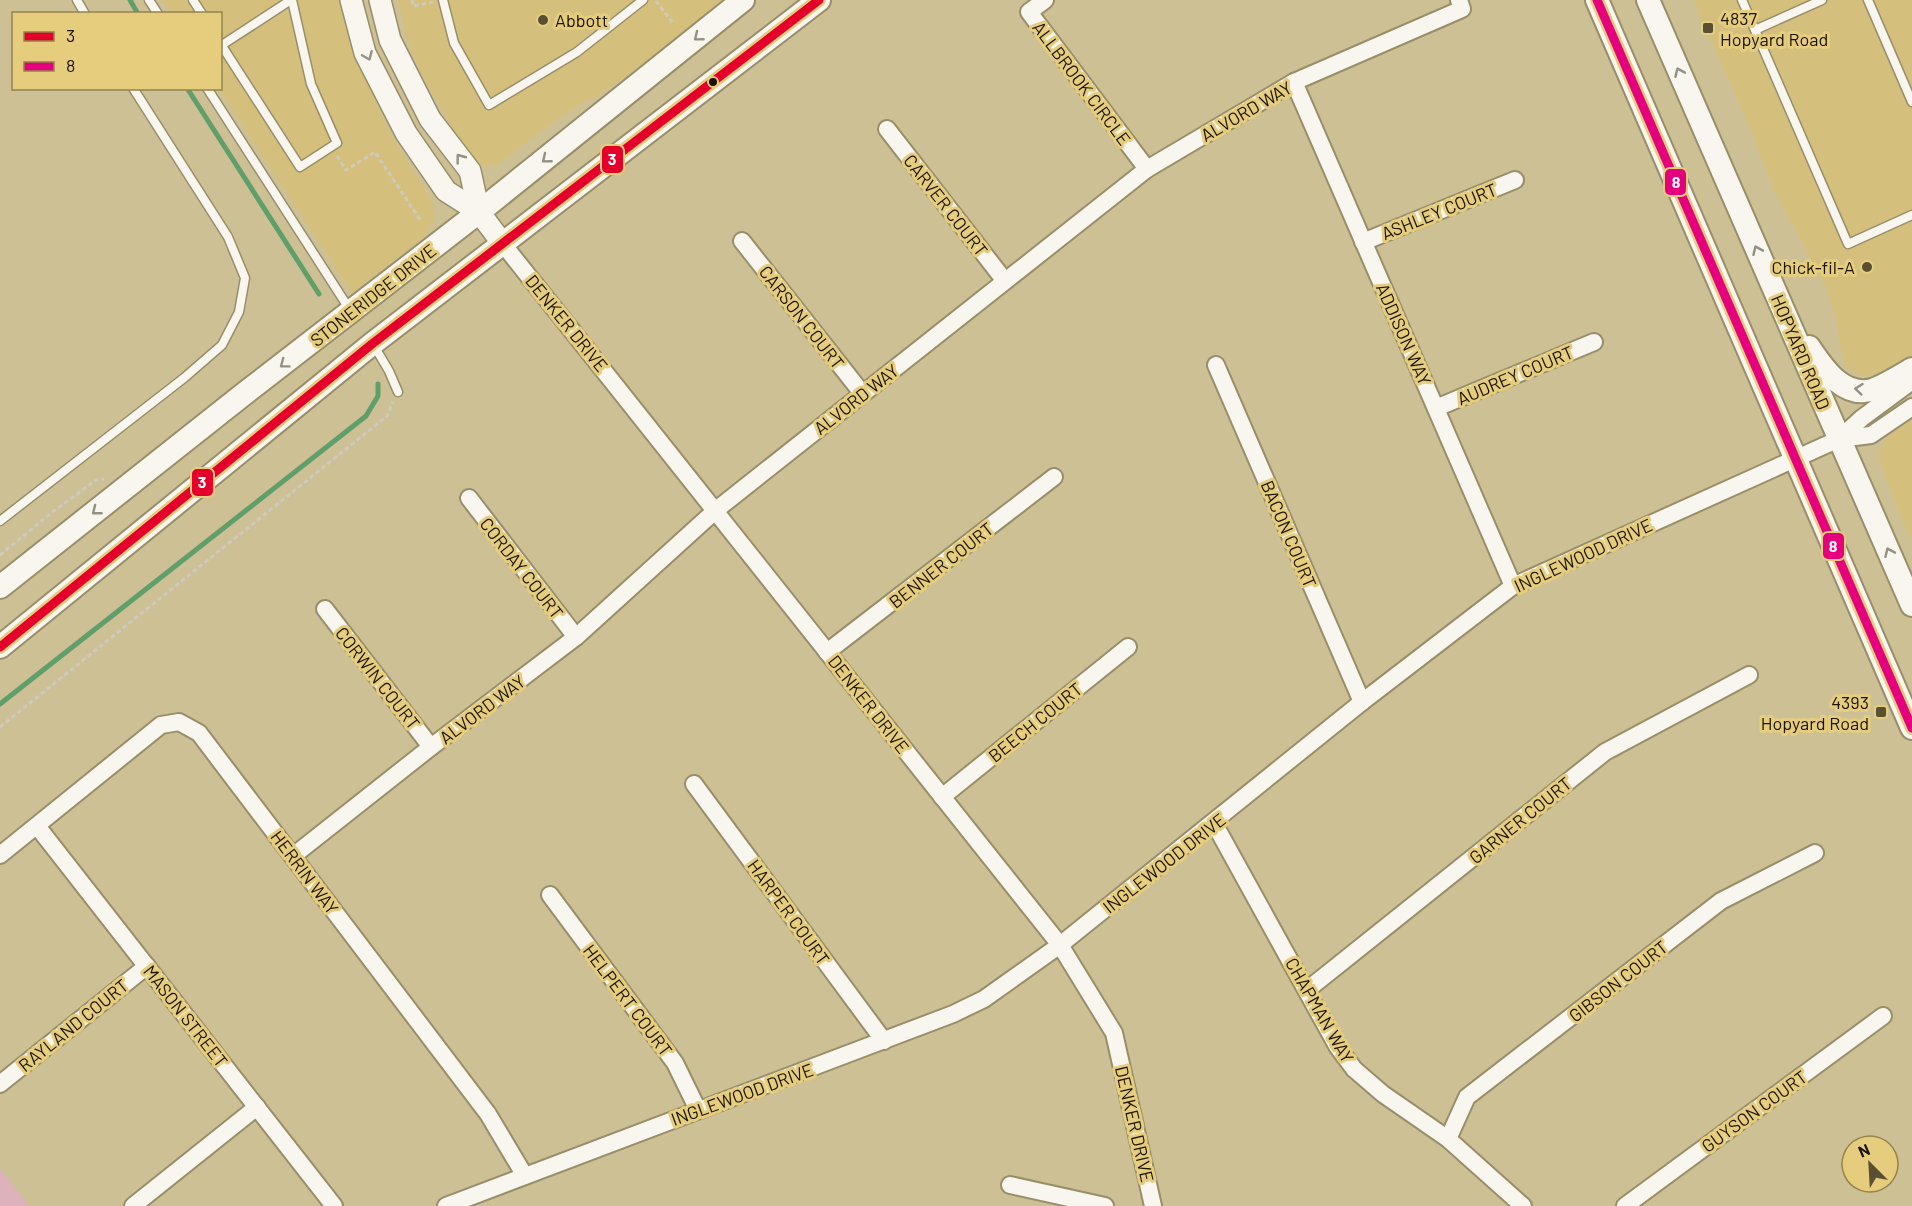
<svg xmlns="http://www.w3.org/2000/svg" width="1912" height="1206" viewBox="0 0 1912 1206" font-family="Barlow,sans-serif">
  <rect width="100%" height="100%" fill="#cdc095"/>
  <g fill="#d4c07c">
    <polygon points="162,0 343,0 357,55 374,98 391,135 431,198 435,218 424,237 352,293 219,89 220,88 220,14 171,13"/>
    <polygon points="398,0 724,0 652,57 597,97 585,101 554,122 497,165 483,165 474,160 461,143 421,73 406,35"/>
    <polygon points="1693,0 1912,0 1912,354 1878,375 1865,376 1853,372 1845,364 1839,340 1838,324 1827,289 1775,192 1746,119"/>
    <polygon points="1912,419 1912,544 1878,458 1881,446 1887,437"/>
  </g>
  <polygon fill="#deb2bd" points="0,1169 29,1206 0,1206"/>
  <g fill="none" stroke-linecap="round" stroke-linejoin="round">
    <g stroke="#609e6a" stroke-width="5">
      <polyline points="130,0 138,14"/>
      <polyline points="187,88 319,294"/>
      <polyline points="0,704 366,416 378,396 378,384"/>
    </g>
    <defs>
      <g id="service">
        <polyline points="77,0 85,14"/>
        <polyline points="149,0 158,14"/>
        <polyline points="193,0 202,14"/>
        <polyline points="443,0 454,43 489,105 577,52 643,0"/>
        <polyline points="1742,0 1848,244 1912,215"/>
        <polyline points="1868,0 1912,102"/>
        <polyline points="1755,30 1822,0"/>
        <polyline points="220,43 300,167 337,143 311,84 292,0"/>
        <polyline points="222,45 291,0"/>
        <polyline points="207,88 350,310"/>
        <polyline points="373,344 389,371 398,392"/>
        <polyline points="0,521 184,378 222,345 239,312 245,278 228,237 133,88"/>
      </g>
      <g id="minor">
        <polyline points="1045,0 1029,12 1147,169"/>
        <polyline points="1294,82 1513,586"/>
        <polyline points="887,129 1005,281"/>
        <polyline points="742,241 862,393"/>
        <polyline points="1363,242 1515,180"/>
        <polyline points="503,244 1060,945 1114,1033 1153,1206"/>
        <polyline points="1216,365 1362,702"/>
        <polyline points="1436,408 1594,342"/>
        <polyline points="1839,439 1862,418 1912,381"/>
        <polyline points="469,498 576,637"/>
        <polyline points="325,609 431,747"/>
        <polyline points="827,652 1054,477"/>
        <polyline points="694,784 884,1041"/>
        <polyline points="942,797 1128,647"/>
        <polyline points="1214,823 1337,1046 1354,1069 1383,1094 1448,1139 1523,1206"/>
        <polyline points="37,826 334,1206"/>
        <polyline points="0,855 161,725 179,722 199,733 488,1114 525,1176"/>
        <polyline points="293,856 431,747 576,637 716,510 1147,169 1294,82 1462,9 1459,0"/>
        <polyline points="550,895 675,1063 698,1110"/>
        <polyline points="1307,990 1605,752 1749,675"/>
        <polyline points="0,1084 147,966"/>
        <polyline points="1448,1139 1467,1097 1721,901 1815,853"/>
        <polyline points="1010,1185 1105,1206"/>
        <polyline points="133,1206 257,1107"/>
        <polyline points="446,1206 953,1014 984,999 1060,945 1362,702 1513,586 1839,439 1871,435 1912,407"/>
        <polyline points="1625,1206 1883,1016"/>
      </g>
      <g id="tertiary">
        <polyline points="351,0 365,53 406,133 446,191 479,212 503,244"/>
        <polyline points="380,0 390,40 430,119 470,171 479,212"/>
      </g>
      <g id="secondary">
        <polyline points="1597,0 1912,728"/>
        <polyline points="1648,0 1912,605"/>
        <path d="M1809,347C1823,368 1844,400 1875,389C1887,384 1900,376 1912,369"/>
        <polyline points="0,587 249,390 479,212 743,0"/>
        <polyline points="0,647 372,344 819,0"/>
      </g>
    </defs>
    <use href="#service" stroke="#988e6a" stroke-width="11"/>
    <use href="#minor" stroke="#988e6a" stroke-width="20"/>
    <use href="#tertiary" stroke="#988e6a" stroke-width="24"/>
    <use href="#secondary" stroke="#988e6a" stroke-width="26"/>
    <g stroke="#cfcabd" stroke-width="3" stroke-dasharray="4.5 3" stroke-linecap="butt">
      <polyline points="412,0 413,6 433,2"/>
      <polyline points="656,1 672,22"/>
      <polyline points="337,156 346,170 375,152 421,221"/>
      <polyline points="0,555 50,514 96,480 104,479"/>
      <polyline points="0,727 387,416 393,402"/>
    </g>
    <use href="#service" stroke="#f8f6ef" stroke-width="8"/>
    <use href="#minor" stroke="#f8f6ef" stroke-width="16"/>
    <use href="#tertiary" stroke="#f8f6ef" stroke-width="21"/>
    <use href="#secondary" stroke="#f8f6ef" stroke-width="22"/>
    <defs>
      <polyline id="bus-1" points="0,647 372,344 819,0"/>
      <polyline id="bus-2" points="1597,0 1912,728"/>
    </defs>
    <use href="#bus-1" stroke="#e5cd7d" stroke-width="14"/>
    <use href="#bus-2" stroke="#e5cd7d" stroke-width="14"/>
    <use href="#bus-1" stroke="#e4002b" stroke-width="9"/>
    <use href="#bus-2" stroke="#e5007d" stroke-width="9"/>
  </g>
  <defs><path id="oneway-chevron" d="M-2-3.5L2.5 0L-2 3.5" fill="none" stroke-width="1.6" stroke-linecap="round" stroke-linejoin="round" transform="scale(1.5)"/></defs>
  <g stroke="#949083">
    <use href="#oneway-chevron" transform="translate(698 37) rotate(141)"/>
    <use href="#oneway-chevron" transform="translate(368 56) rotate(67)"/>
    <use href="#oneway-chevron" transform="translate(1679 72) rotate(-114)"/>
    <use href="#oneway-chevron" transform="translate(460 158) rotate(-127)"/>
    <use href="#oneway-chevron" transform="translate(546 159) rotate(141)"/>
    <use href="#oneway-chevron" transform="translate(1757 250) rotate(-114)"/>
    <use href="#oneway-chevron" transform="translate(284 364) rotate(143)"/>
    <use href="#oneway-chevron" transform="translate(1859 389) rotate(-174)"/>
    <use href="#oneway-chevron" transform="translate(96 511) rotate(142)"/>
    <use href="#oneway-chevron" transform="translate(1889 552) rotate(-114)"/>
  </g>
  <g fill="#595034" stroke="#e5cd7d" stroke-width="2">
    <circle cx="543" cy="20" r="6"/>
    <rect x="1702" y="22" width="12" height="12" rx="3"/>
    <circle cx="1867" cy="267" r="6"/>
    <rect x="1875" y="706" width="12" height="12" rx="3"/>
  </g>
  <circle fill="#1a1300" stroke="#e5cd7d" stroke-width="2" cx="713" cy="82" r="5"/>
  <g text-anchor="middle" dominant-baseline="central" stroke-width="6" stroke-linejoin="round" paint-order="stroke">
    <g font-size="18" fill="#1a1300" stroke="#e5cd7d" text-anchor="start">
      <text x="1720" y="18">4837<tspan x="1720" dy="21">Hopyard Road</tspan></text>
      <text x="555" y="20">Abbott</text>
      <text x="1855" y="267" text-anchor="end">Chick-fil-A</text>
      <text x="1869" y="702" text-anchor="end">4393<tspan x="1869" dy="21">Hopyard Road</tspan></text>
    </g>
    <g font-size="18" fill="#1a1300" stroke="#e5cd7d">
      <text transform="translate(1082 83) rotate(53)">ALLBROOK CIRCLE</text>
      <text transform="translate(1246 111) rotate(-30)">ALVORD WAY</text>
      <text transform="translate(946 205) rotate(52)">CARVER COURT</text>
      <text transform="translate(1439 211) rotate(-22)">ASHLEY COURT</text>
      <text transform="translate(373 295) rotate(-38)">STONERIDGE DRIVE</text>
      <text transform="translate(802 317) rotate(52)">CARSON COURT</text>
      <text transform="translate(567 323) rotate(51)">DENKER DRIVE</text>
      <text transform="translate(1404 334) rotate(66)">ADDISON WAY</text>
      <text transform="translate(1801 352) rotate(67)">HOPYARD ROAD</text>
      <text transform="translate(1515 375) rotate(-23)">AUDREY COURT</text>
      <text transform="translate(856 399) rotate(-38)">ALVORD WAY</text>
      <text transform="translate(1289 534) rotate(67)">BACON COURT</text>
      <text transform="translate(1583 555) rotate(-25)">INGLEWOOD DRIVE</text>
      <text transform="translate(941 565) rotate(-38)">BENNER COURT</text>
      <text transform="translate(522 568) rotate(52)">CORDAY COURT</text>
      <text transform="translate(378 678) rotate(52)">CORWIN COURT</text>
      <text transform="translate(869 704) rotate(52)">DENKER DRIVE</text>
      <text transform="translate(482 709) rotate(-37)">ALVORD WAY</text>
      <text transform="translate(1035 722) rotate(-39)">BEECH COURT</text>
      <text transform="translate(1520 820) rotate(-39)">GARNER COURT</text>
      <text transform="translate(1164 863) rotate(-38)">INGLEWOOD DRIVE</text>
      <text transform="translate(305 872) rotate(53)">HERRIN WAY</text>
      <text transform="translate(789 912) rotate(54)">HARPER COURT</text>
      <text transform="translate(1618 981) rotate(-38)">GIBSON COURT</text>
      <text transform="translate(628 1000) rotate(53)">HELPERT COURT</text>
      <text transform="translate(1320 1010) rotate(60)">CHAPMAN WAY</text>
      <text transform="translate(186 1016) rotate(52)">MASON STREET</text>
      <text transform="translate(73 1025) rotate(-39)">RAYLAND COURT</text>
      <text transform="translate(742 1094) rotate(-20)">INGLEWOOD DRIVE</text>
      <text transform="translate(1754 1111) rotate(-36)">GUYSON COURT</text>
      <text transform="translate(1135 1124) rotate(77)">DENKER DRIVE</text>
    </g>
  </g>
  <g stroke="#e5cd7d" stroke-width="2">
    <rect x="601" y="145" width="23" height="29" rx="6" fill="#e4002b"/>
    <rect x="1664" y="168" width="23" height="28" rx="6" fill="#e5007d"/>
    <rect x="191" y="468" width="23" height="29" rx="6" fill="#e4002b"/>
    <rect x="1822" y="532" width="23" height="28" rx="6" fill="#e5007d"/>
  </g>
  <g font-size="16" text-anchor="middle" font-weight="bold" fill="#fff">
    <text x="612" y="165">3</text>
    <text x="1676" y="188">8</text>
    <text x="202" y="488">3</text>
    <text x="1833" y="552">8</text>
  </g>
  <rect x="12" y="12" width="210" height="78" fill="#e5cd7d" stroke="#94834b" stroke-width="1.5"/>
  <rect x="24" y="32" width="30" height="9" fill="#e4002b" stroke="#94834b" stroke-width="1.5"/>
  <text x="66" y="42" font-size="18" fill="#1a1300">3</text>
  <rect x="24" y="62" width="30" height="9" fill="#e5007d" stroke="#94834b" stroke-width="1.5"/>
  <text x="66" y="72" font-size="18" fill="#1a1300">8</text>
  <g transform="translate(1870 1164) rotate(336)"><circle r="28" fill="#e5cd7d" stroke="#94834b" stroke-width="1.5"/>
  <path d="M0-4.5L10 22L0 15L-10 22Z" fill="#595034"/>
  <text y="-9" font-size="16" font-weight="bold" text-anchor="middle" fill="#1a1300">N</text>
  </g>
</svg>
